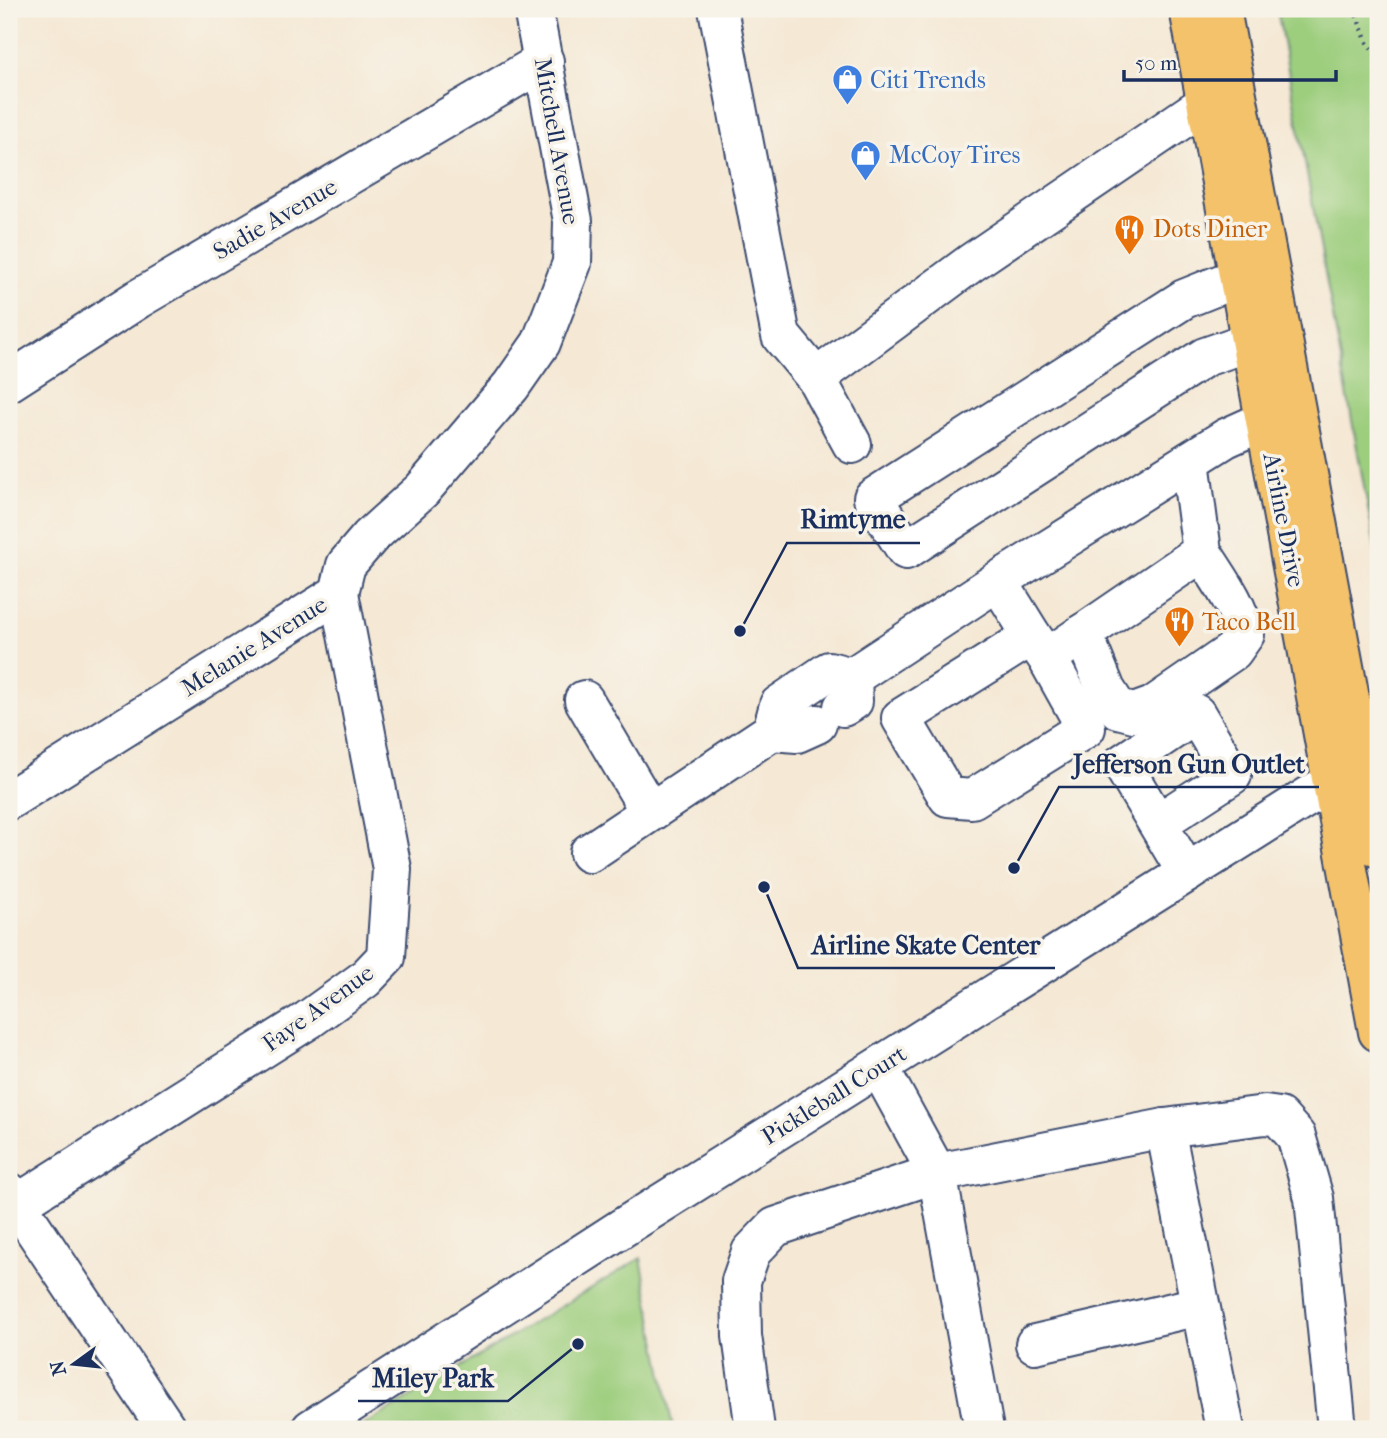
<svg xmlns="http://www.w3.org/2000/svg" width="1387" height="1438" viewBox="0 0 1387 1438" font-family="'IM FELL French Canon',serif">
  <rect width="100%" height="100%" fill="#f7f3e8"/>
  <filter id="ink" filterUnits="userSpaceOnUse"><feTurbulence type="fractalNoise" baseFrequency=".0143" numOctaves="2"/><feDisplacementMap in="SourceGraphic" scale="14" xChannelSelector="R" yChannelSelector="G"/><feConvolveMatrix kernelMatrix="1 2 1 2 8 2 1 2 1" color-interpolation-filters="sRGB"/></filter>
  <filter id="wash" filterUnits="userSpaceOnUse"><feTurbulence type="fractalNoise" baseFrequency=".00686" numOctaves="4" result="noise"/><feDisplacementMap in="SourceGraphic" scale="28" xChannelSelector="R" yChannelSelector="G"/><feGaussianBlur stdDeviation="1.57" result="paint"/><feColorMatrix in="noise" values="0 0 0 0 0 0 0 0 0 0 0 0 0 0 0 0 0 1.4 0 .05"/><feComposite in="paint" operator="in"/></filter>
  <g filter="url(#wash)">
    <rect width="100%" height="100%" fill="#f5e8d4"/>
    <g fill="#9dce7e" stroke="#5c7e6e" stroke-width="2">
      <polygon points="1277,9 1378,9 1378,563"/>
      <polygon points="641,1258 673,1429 358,1429"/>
    </g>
  </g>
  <g filter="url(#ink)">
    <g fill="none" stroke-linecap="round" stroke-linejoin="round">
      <defs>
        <g id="minor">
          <polyline points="718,9 781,336 816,378 852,444"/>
          <polyline points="1239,277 1184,299 873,498 906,550 1205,357 1251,341"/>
          <polyline points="816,378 971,263 1206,103"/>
          <polyline points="9,382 138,299 544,61"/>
          <polyline points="998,581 1032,636"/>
          <path d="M1083,633L1106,690L1118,709L1134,713L1153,706L1233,651L1245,634C1236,600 1220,581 1202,552"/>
          <polyline points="1047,658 1032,636 901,718 948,797 972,799 1086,728 1047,658 1202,552 1190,461"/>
          <polyline points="584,700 650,812"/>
          <polyline points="843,707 853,701 852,677"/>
          <polyline points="772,731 797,733 817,724"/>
          <polyline points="9,800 339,593 346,565 370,537 422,490 511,386 541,343 572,263 573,221 533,9"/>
          <polyline points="1158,823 1232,775 1196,714 1122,764 1187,873"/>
          <polyline points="589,853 772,731 779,705 829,671 852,677 998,581 1226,438 1266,420"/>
          <polyline points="879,1067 937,1173 984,1429"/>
          <polyline points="1165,1128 1225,1429"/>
          <polyline points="9,1192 167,1429"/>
          <polyline points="9,1209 308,1020 365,979 386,957 392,869 339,593"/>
          <polyline points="1035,1344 1199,1306"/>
          <polyline points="311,1429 622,1228 1333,781 1363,776"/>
          <polyline points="755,1429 742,1336 741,1281 751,1252 775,1227 937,1173 1165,1128 1265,1115 1279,1117 1296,1136 1314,1198 1337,1429"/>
        </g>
        <g id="highway">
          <polyline points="1189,9 1378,1032"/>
          <polyline points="1221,9 1378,848"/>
        </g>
      </defs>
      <use href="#minor" stroke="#3c4b70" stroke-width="42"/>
      <use href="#highway" stroke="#3c4b70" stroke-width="42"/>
      <polyline stroke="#3c4b70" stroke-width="4.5" stroke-dasharray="2 5" stroke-linecap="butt" points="1354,9 1368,45 1378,56"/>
      <use href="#minor" stroke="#fff" stroke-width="38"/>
      <use href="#highway" stroke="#f3c26a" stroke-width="38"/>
    </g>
  </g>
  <defs>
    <symbol id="shop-pin" viewBox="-11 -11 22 30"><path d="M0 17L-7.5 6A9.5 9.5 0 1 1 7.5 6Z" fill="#3f7fe0" stroke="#f7f3e8"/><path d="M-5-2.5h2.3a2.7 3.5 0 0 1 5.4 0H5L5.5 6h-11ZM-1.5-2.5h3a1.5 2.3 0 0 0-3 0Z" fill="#fff"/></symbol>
    <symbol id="restaurant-pin" viewBox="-11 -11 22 30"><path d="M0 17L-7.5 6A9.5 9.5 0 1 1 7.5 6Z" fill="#e8710a" stroke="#f7f3e8"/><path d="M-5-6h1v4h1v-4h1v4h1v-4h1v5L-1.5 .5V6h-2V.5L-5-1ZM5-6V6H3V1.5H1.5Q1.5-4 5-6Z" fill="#fff"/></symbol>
  </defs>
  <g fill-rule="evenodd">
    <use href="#shop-pin" x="830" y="62" width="35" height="47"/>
    <use href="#shop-pin" x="848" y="138" width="35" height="47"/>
    <use href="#restaurant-pin" x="1112" y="212" width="35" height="47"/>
    <use href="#restaurant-pin" x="1162" y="604" width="35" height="47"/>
  </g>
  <g text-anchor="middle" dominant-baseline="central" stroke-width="7" stroke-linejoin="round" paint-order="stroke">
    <g font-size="24" fill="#366cbe" stroke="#f7f3e8" text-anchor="start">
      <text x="870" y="80">Citi Trends</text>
      <text x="889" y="155">McCoy Tires</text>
    </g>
    <g font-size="24" fill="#1b2f5e" stroke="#f7f3e8">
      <text transform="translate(557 141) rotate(80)">Mitchell Avenue</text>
      <text transform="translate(275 219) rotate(-30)">Sadie Avenue</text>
      <text transform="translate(1284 520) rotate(79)">Airline Drive</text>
      <text transform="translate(254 646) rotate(-32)">Melanie Avenue</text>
      <text transform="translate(318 1008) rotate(-36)">Faye Avenue</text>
      <text transform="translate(834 1095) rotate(-32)">Pickleball Court</text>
    </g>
    <g font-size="24" fill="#c56008" stroke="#f7f3e8" text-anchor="start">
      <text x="1153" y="229">Dots Diner</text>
      <text x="1202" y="622">Taco Bell</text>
    </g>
  </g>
  <path fill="none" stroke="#1b2f5e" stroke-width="2.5" d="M740 631L787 543H920M1014 868L1059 787H1319M764 887L798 968H1055M578 1344L508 1401H358"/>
  <g fill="#1b2f5e" stroke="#f7f3e8" stroke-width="2.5">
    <circle cx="740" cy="631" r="7"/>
    <circle cx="1014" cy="868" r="7"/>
    <circle cx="764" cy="887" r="7"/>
    <circle cx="578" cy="1344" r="7"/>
  </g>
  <g font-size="26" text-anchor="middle" font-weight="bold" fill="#1b2f5e" stroke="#f7f3e8" stroke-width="7" stroke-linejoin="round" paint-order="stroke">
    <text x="853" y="528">Rimtyme</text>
    <text x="1189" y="773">Jefferson Gun Outlet</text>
    <text x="926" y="954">Airline Skate Center</text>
    <text x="433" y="1387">Miley Park</text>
  </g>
  <rect width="1387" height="1438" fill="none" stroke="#f7f3e8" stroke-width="35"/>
  <g transform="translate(74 1364) rotate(255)" stroke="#f7f3e8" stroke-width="5" paint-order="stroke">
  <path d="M0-5L12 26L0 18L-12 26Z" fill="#1b2f5e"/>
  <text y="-10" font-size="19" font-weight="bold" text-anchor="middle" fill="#1b2f5e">N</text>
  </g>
  <path d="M1124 70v10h212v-10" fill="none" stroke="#1b2f5e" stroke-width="3.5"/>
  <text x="1135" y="70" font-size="21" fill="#1b2f5e" stroke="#f7f3e8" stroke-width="5" paint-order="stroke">50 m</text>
</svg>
